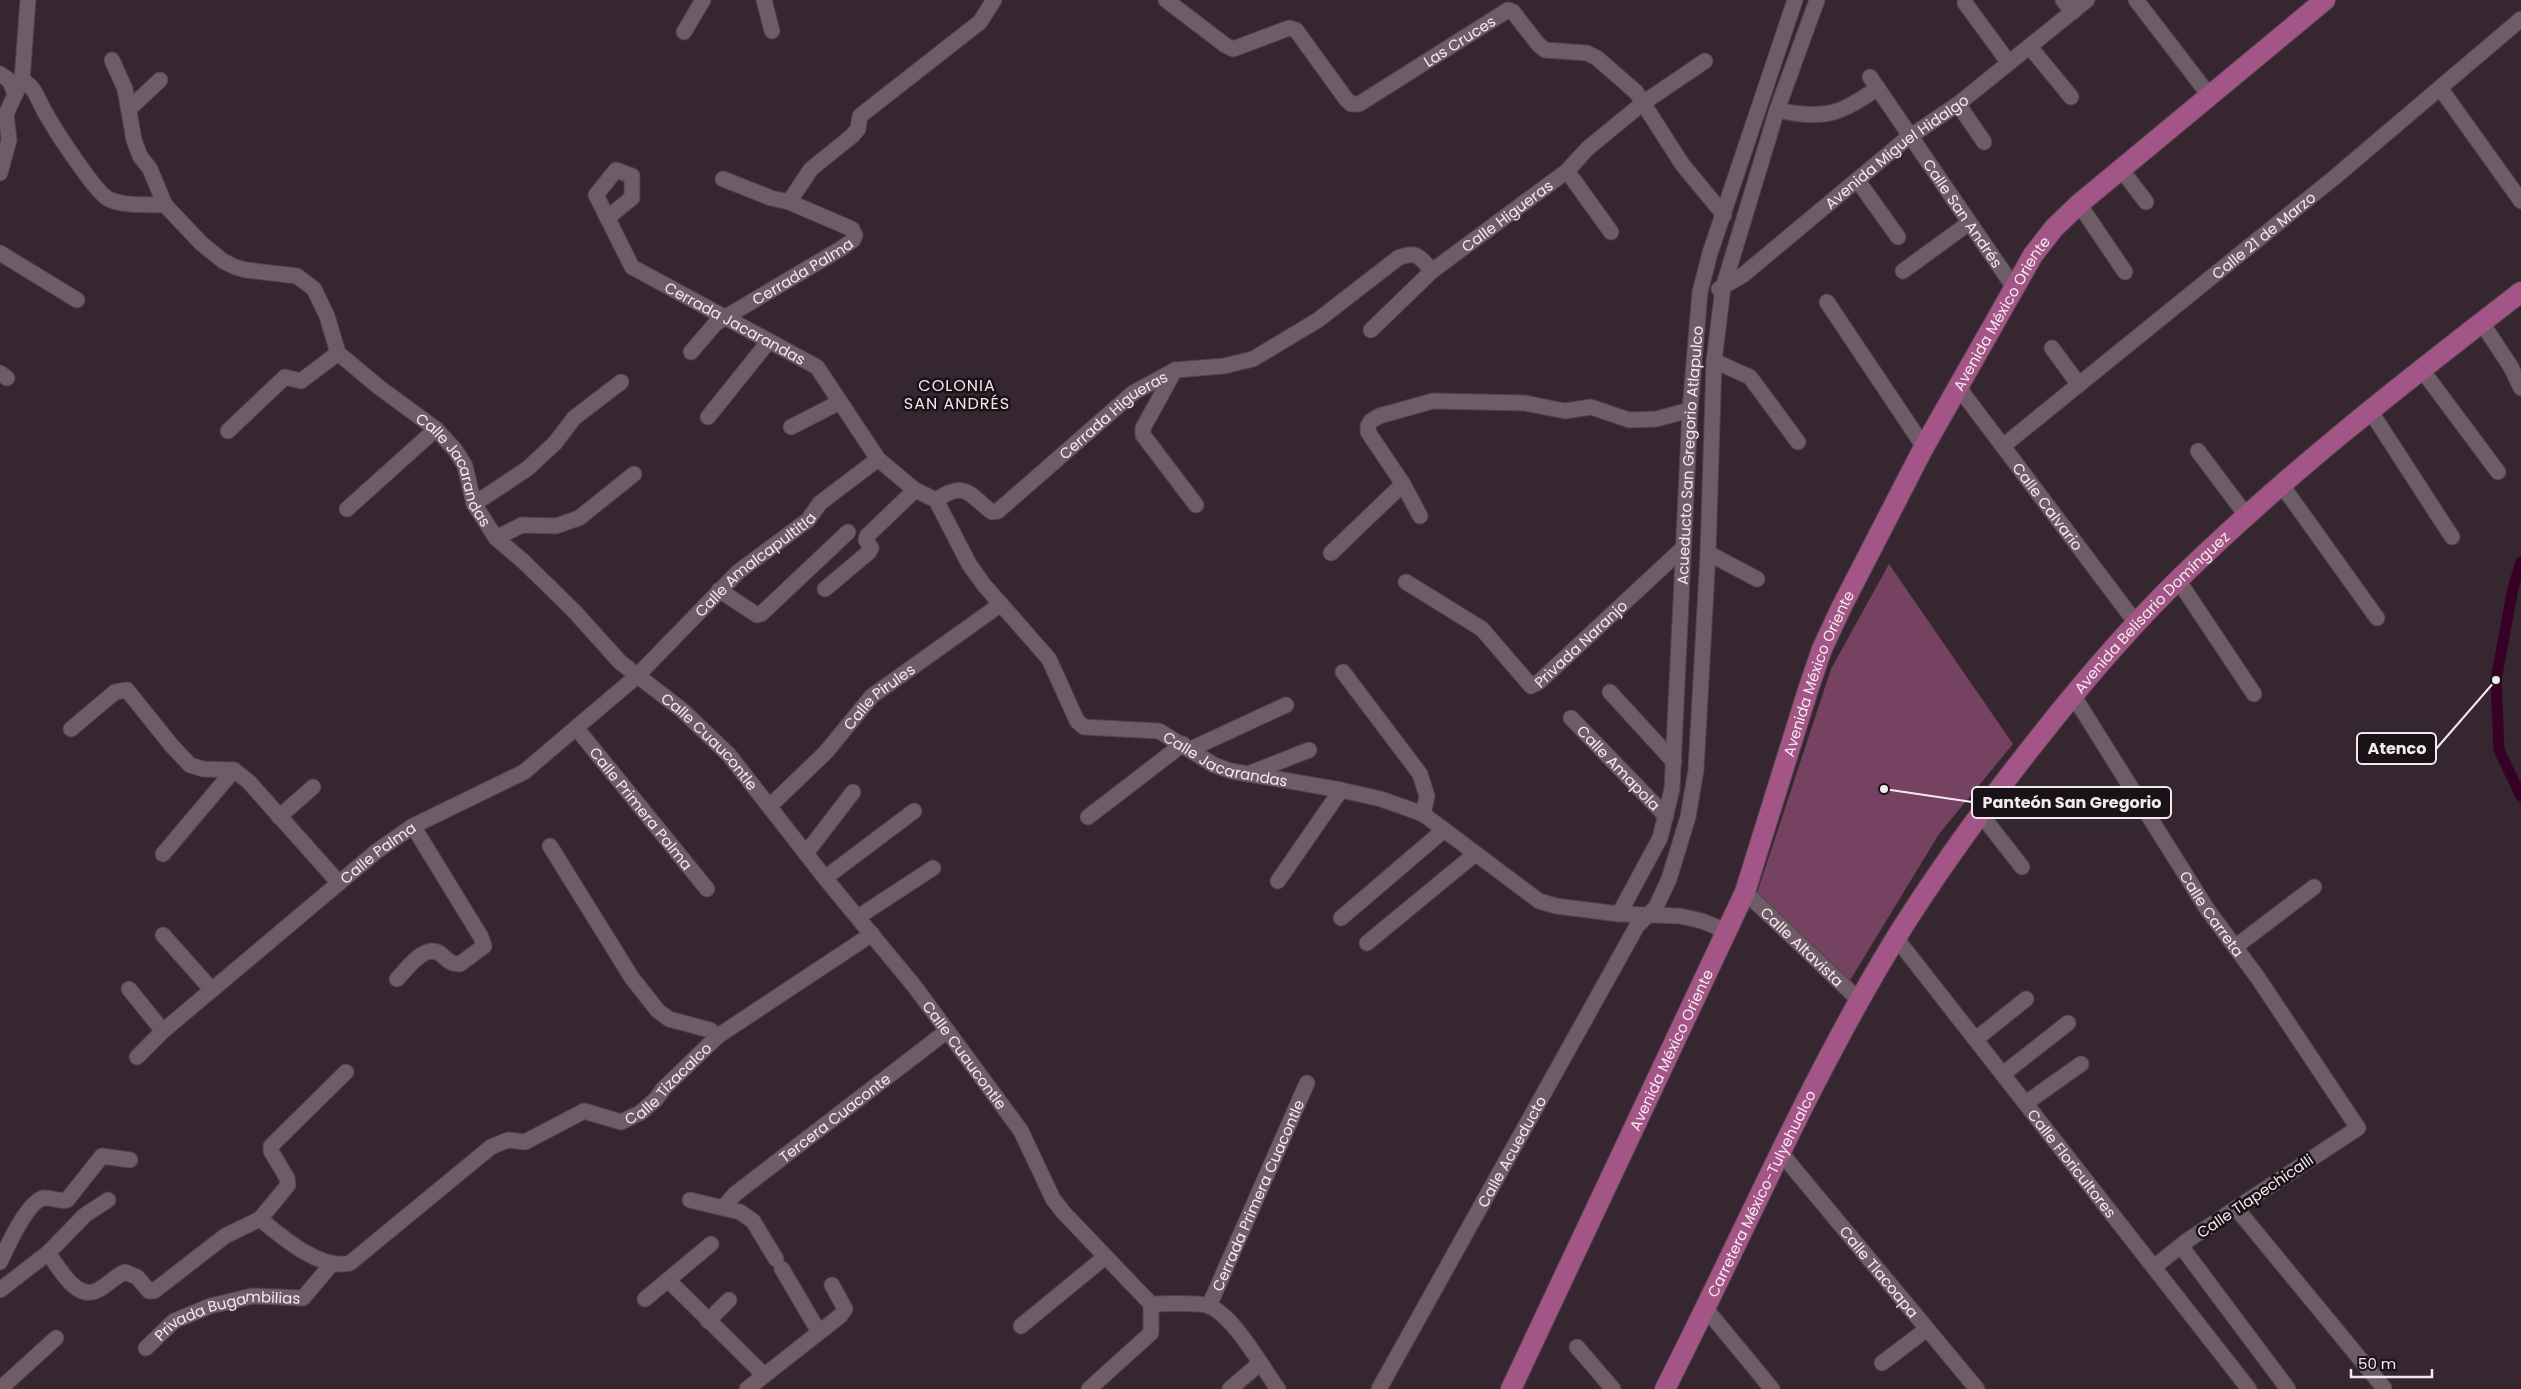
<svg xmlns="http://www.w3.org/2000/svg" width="2521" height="1389" viewBox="0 0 2521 1389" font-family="Poppins,sans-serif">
  <rect width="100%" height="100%" fill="#36262f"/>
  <polygon fill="#754261" points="1889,564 2013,744 1939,834 1849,982 1757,893 1831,669"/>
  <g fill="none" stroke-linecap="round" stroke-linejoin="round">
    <polyline stroke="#370026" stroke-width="11" points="2521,562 2513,588 2496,680 2499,750 2521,796"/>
    <defs>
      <g id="minor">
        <polyline points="764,0 772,31"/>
        <path id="s1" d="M1166,0L1225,45L1233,49L1289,28L1296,30L1346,99L1351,104H1359L1508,10L1513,12L1538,44L1545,50L1587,53L1597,58L1636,92L1682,164L1724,215"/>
        <polyline points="2063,0 2073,12"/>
        <polyline points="2136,0 2209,95"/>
        <polyline points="1965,3 2009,63"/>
        <polyline points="684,32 703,0"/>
        <polyline points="2030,47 2071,97"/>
        <polyline points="112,60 125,89 134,140 140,156 150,169 165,205"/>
        <polyline points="0,74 9,80 15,93"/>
        <path id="s2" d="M1870,77L2015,289"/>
        <path id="s3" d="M22,80C36,87 38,101 46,114C55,130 94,190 107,198C122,207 148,204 165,205L201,243L223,261L235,267L246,270L297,276L314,289L327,316L338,353L380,388L436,429L456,451L465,466L474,504L496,538L524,562L575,612L620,662L682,710L729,755L825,878L915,987L1021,1131L1053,1199L1064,1213L1151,1304C1164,1304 1199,1302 1209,1306C1234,1316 1262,1367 1278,1389"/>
        <polyline points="2440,88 2521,201"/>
        <polyline points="1958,104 1984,142"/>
        <polyline points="129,109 160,80"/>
        <path d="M1777,110C1825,120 1838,115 1878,88"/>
        <polyline points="2121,169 2146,202"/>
        <polyline points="1567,171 1611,232"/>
        <polyline points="0,173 9,140 6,114 22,80 28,0"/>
        <polyline points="1858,181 1898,237"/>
        <polyline points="789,202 811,169 852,136 858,129 860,116 980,22 994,0"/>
        <polyline points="2079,204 2125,272"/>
        <path id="s4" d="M607,218L632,198V176L616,170L596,195L632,267L817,367L878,459L915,490L936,500L969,564L984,585L1049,659L1077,721L1084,727L1159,731L1214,765L1231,771L1341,790L1381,799L1423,814L1539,901L1556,906L1619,914L1680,916L1702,921L1729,932"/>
        <polyline points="0,253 77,300"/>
        <polyline points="1903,271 1969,223"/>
        <path id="s5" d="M1719,289L1743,275L1905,140L1958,104L2087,0"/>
        <polyline points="1827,302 1924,447"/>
        <polyline points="2482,323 2511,367 2521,388"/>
        <path id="s6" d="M1371,330L1432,271L1567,171L1588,148L1643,103L1705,61"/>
        <polyline points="2052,348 2079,385"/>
        <path id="s7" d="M691,352L715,324L724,318L842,248L853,240L855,235L852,229L789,202L771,198L723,179"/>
        <polyline points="1714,361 1750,377 1798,442"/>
        <polyline points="1175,370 1143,428 1143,435 1196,505"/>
        <polyline points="2422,370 2498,472"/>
        <polyline points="0,373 7,378"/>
        <path id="s8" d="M1959,388L2136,623"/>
        <polyline points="2371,412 2452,537"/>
        <polyline points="708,417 769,341"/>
        <polyline points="791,427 840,402"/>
        <polyline points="228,431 285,377 301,381 338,353"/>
        <path id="s9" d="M2003,446L2335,177L2521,19"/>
        <polyline points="2198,451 2246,515"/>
        <polyline points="2281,484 2377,618"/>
        <path id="s10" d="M936,500C966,480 968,494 992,512L998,511L1133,393L1175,370L1224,366L1253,359L1318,320L1398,258C1417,250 1420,257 1432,271"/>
        <polyline points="474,504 527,469 555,443 574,418 621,382"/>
        <polyline points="347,509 436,429"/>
        <polyline points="1420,516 1403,484 1368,432 1368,426 1371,421 1379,416 1433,401 1525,403 1565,411 1591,407 1629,420 1656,419 1690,410"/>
        <polyline points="496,538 522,525 556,526 579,518 634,474"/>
        <polyline points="1331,553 1403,484"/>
        <polyline points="1708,553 1757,579"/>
        <polyline points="2178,580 2254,694"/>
        <path id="s11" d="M1406,582L1482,629L1531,686L1539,682L1682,549"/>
        <polyline points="825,589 869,552 871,548 866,540 867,536 915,490"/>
        <polyline points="719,590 757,615 761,614 848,532"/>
        <polyline points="1343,672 1420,774 1427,796 1423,814"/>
        <polyline points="1610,692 1674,762"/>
        <path id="s12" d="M2073,695L2207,909L2258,978L2358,1128L2188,1240L2154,1267"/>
        <path id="s13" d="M1571,718L1666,816"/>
        <polyline points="71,729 115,692 127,690 172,746 190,765 203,769 234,770 249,782 339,883"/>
        <path id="s14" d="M577,729L707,889"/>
        <polyline points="1191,749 1286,705"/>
        <polyline points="1248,774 1309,750"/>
        <path id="s15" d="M770,806L826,752L872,696L1001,604"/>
        <polyline points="1979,812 2022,867"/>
        <polyline points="279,817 313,787"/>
        <polyline points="1088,817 1183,744"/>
        <polyline points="550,846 632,978 658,1011 669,1019 710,1030 718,1036"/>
        <polyline points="807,852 853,792"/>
        <polyline points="163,854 234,770"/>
        <polyline points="825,878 914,811"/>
        <polyline points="1278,881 1341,790"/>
        <path id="s16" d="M1745,892L1859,1000"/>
        <path id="s17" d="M1619,914L1660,838L1672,789L1690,410L1700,292L1710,253L1795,0"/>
        <polyline points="858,917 933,868"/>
        <polyline points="1341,918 1444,830"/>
        <polyline points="163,935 212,990"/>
        <path id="s18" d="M1896,938L2249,1389"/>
        <polyline points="1367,943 1475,854"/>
        <polyline points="2235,947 2314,887"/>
        <path d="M397,979C408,968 426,941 442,955C448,961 452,964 460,964L484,946L481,937L413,826"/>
        <polyline points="129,989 163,1031"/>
        <polyline points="1976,1039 2026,999"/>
        <path id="s19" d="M137,1057L163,1031L377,851L413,826L524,772L637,676L738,572L808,520L820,503L878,459"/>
        <polyline points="2003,1074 2068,1023"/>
        <polyline points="2026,1103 2081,1064"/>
        <path id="s20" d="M1781,1153L1977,1389"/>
        <polyline points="690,1200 740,1212 753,1221 776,1259"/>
        <path id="s21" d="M723,1208L735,1194L947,1031"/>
        <polyline points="2236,1208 2384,1388"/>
        <polyline points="260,1219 288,1185 287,1178 271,1151 271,1146 346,1072"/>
        <polyline points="2181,1246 2288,1389"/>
        <path id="s22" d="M48,1253C59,1267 76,1302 98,1290C108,1285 115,1276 125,1272L137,1277L149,1291H154L225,1236L260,1219C282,1237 321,1271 350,1263L491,1147L508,1140L525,1142L584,1111L621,1122L640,1113L656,1099L664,1088L718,1036L872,934"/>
        <path d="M0,1262C6,1249 28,1200 44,1198C52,1197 59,1202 67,1200L102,1156L130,1160"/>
        <polyline points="782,1269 819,1332"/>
        <polyline points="668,1280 764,1375"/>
        <polyline points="0,1290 48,1253 85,1215 108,1200"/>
        <polyline points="645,1299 711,1244"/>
        <path id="s23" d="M1209,1306L1307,1083"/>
        <polyline points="1706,1309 1772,1389"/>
        <polyline points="708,1321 729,1300"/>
        <polyline points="1021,1326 1105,1257"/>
        <polyline points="1577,1347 1613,1389"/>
        <path id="s24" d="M146,1348L174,1321L210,1306L252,1296L303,1298L331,1265"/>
        <polyline points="1882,1363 1927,1329"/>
        <polyline points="0,1389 56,1338"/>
        <polyline points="747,1389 840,1316 845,1309 832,1285"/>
        <polyline points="1089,1389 1151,1333 1151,1304"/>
        <polyline points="1230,1389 1259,1364"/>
        <path id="s25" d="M1379,1389L1637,926L1656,907L1669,879L1688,817L1696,770L1708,553L1714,361L1723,288L1777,110L1817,0"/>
      </g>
      <g id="major">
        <path id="s26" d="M1511,1389L1745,892L1808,690L1822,649L1842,606L1924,447L2033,255L2054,228L2079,204L2325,0"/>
        <path id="s27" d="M1665,1389C1741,1240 1807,1084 1894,941C1938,870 1987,803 2038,739C2082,683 2128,629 2179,579C2285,475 2403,383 2521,292"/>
      </g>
    </defs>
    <use href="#minor" stroke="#51434b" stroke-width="17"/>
    <use href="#major" stroke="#51434b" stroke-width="22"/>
    <use href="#minor" stroke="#6e5c66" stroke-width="15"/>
    <use href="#major" stroke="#a25586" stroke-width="20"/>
  </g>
  <g text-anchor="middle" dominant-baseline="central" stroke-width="5" stroke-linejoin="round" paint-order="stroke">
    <g font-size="15" fill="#f4e9ef" stroke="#191216">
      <text stroke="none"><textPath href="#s1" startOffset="369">Las Cruces</textPath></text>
      <text stroke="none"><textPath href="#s5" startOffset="225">Avenida Miguel Hidalgo</textPath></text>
      <text stroke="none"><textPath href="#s2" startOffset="165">Calle San Andrés</textPath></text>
      <text stroke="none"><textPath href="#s6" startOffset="178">Calle Higueras</textPath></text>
      <text stroke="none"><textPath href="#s9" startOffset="335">Calle 21 de Marzo</textPath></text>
      <text stroke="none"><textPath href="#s7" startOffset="139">Cerrada Palma</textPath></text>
      <text stroke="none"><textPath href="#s26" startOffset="1185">Avenida México Oriente</textPath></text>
      <text stroke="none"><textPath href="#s4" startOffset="301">Cerrada Jacarandas</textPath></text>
      <text stroke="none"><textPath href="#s10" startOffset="222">Cerrada Higueras</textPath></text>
      <text stroke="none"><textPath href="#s17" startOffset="471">Acueducto San Gregorio Atlapulco</textPath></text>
      <text stroke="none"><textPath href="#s3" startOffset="621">Calle Jacarandas</textPath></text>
      <text stroke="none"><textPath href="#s8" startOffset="148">Calle Calvario</textPath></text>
      <text stroke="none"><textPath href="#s19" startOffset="795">Calle Amalcapultitla</textPath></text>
      <text stroke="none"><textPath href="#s27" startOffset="922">Avenida Belisario Domínguez</textPath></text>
      <text stroke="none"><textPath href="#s11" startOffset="230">Privada Naranjo</textPath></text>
      <text stroke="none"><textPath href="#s26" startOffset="780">Avenida México Oriente</textPath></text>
      <text stroke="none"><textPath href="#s15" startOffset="155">Calle Pirules</textPath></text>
      <text stroke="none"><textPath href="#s3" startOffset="999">Calle Cuaucontle</textPath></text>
      <text stroke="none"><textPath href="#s4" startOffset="998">Calle Jacarandas</textPath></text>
      <text stroke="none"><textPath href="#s13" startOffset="69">Calle Amapola</textPath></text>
      <text stroke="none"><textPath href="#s14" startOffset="102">Calle Primera Palma</textPath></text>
      <text stroke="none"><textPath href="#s19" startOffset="316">Calle Palma</textPath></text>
      <text stroke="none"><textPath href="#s12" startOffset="259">Calle Carreta</textPath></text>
      <text stroke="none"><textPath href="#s16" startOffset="79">Calle Altavista</textPath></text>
      <text stroke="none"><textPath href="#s26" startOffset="375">Avenida México Oriente</textPath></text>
      <text stroke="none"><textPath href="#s3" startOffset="1404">Calle Cuaucontle</textPath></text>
      <text stroke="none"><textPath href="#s22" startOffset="754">Calle Tizacalco</textPath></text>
      <text stroke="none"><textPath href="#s21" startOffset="144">Tercera Cuaconte</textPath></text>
      <text stroke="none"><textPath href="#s25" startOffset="272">Calle Acueducto</textPath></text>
      <text stroke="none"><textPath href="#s18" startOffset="286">Calle Floricultores</textPath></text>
      <text stroke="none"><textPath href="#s23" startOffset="121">Cerrada Primera Cuacontle</textPath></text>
      <text stroke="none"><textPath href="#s27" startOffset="218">Carretera México-Tulyehualco</textPath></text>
      <text transform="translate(2255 1196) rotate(-34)">Calle Tlapechicalli</text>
      <text stroke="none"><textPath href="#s20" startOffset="154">Calle Tlacoapa</textPath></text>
      <text stroke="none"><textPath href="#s24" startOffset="92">Privada Bugambilias</textPath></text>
    </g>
    <g font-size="16" letter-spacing="1" fill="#f4e9ef" stroke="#191216">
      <text x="957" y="385">COLONIA<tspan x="957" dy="18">SAN ANDRÉS</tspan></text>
    </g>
  </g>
  <path fill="none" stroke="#f4e9ef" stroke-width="2" d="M2496 680L2436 749M1884 789L1972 802"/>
  <g fill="#f4e9ef" stroke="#191216" stroke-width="2">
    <circle cx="2496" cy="680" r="5"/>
    <circle cx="1884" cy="789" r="5"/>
  </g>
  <g fill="#191216" stroke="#f4e9ef" stroke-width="2">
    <rect x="2357" y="733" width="79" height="31" rx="5"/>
    <rect x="1972" y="787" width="199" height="31" rx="5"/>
  </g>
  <g font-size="16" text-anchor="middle" font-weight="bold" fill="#f4e9ef">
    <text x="2397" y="754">Atenco</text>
    <text x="2072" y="808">Panteón San Gregorio</text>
  </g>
  <path d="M2351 1369v8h81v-8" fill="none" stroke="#f4e9ef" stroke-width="2.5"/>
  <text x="2358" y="1369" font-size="15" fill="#f4e9ef" stroke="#191216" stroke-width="4" paint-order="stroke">50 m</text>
</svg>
